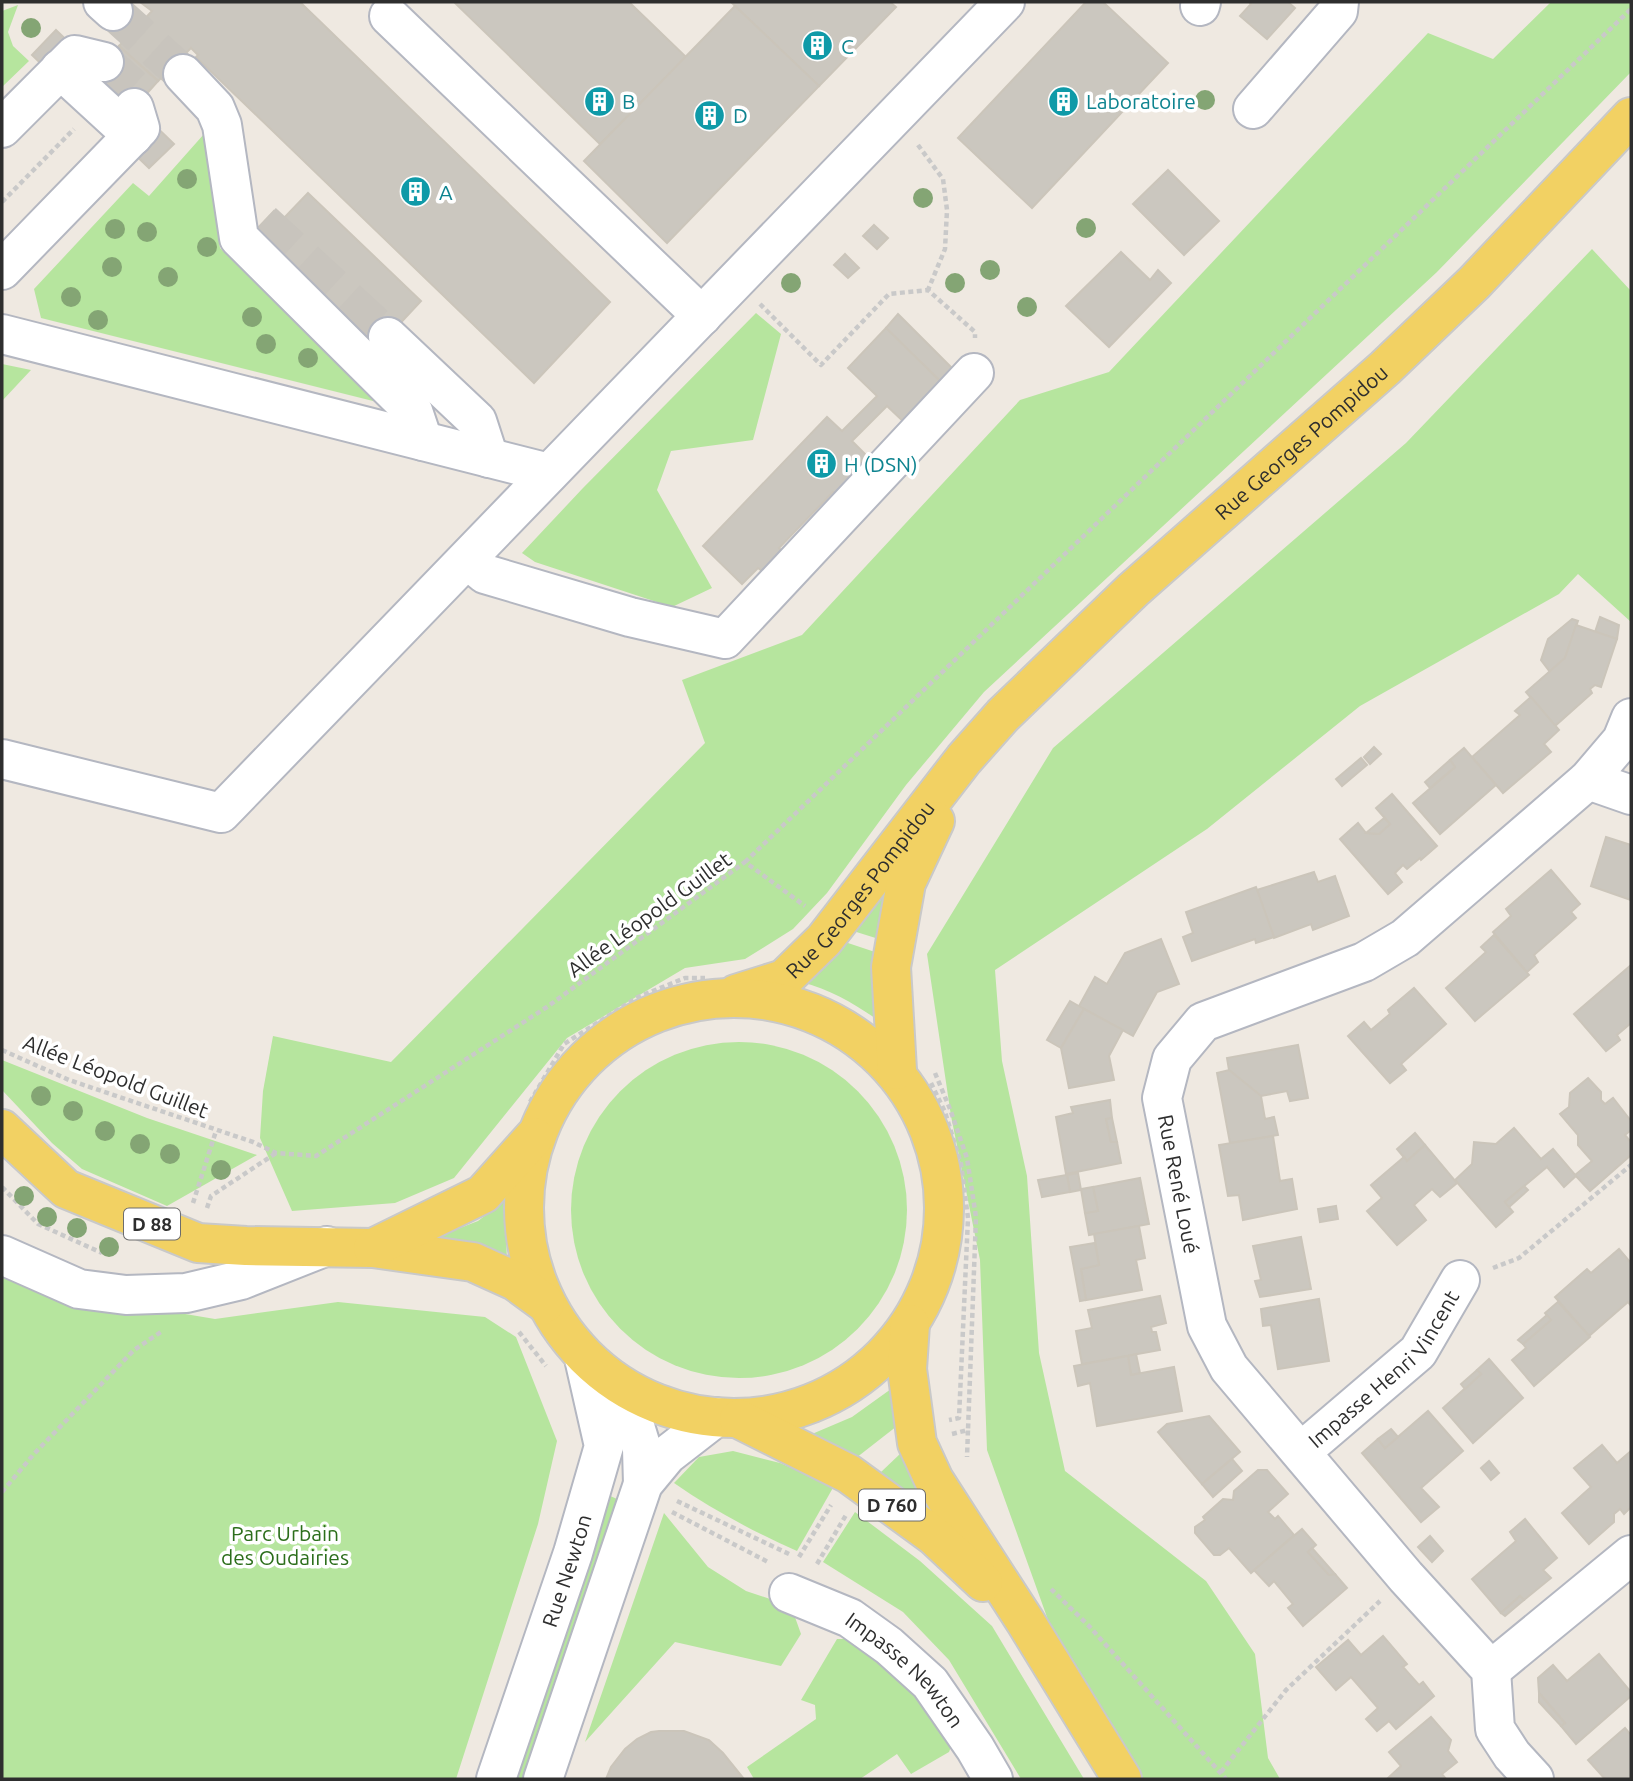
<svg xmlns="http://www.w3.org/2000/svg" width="1633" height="1781" viewBox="0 0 1633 1781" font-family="Ubuntu,sans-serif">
  <rect width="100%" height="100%" fill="#efe9e1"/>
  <g fill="#b6e59e">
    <polygon points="1551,2 1631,2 1631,72 1437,272 984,692 906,785 827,893 793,929 745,959 685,968 567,1038 454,1178 395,1203 292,1211 260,1138 263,1091 273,1036 391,1062 705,743 682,680 802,635 1020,400 1109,372 1428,33 1493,59"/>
    <polygon points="18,5 8,32 13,46 29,61 2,87 2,11"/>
    <polygon points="204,134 220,248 377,402 41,318 34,289 133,183 149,196"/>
    <polygon points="1592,249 1631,291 1631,622 1578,574 1559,594 1360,706 1207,829 995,970 1002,1061 1027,1176 1039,1353 1065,1471 1206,1581 1255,1654 1268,1758 1280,1779 1143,1779 1057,1645 987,1450 980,1260 951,1116 927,954 1053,748 1406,443"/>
    <polygon points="756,313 781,334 753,440 671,451 657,490 712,588 672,607 535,562 522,553 583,488"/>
    <polygon points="2,364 31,370 2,401"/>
    <polygon points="893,871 882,940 850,930"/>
    <path d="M842,941L881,954L878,1020C853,1003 831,990 801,982Z"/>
    <circle cx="739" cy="1210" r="168"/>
    <polygon points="2,1060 147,1118 257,1155 167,1206 82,1169 52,1143 2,1090"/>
    <polygon points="504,1201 507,1259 424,1242 478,1221"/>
    <polygon points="2,1265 60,1293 215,1319 338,1302 485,1317 516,1337 557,1441 538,1524 456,1779 2,1779"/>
    <polygon points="891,1389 897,1426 856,1458 813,1437 812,1434 852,1417"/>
    <path d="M733,1451L780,1463L834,1486L797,1551C754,1532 713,1510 674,1483L699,1457Z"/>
    <polygon points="901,1453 919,1489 923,1504 880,1473"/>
    <polygon points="608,1495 617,1499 523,1779 511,1779"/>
    <polygon points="855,1512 920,1561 992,1626 1084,1779 1021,1779 949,1660 903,1612 823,1562"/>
    <polygon points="664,1513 708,1567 746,1591 791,1606 801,1634 781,1666 675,1642 585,1742"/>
    <polygon points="837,1639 854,1639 896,1668 954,1739 949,1752 911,1774 897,1754 860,1779 754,1779 747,1767 816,1719 815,1705 801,1700"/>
  </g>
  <g fill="#cbc7bf" stroke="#cbc5ba" stroke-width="2">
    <polygon points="140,2 300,2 610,302 534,383 196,57 198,55 191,48 158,81 119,46 152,11"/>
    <polygon points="454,2 629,2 686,57 600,144"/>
    <polygon points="731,2 890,2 896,7 819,86"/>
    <polygon points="1086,2 1103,2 1168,63 1032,208 958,138"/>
    <polygon points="1249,2 1288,2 1295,8 1267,39 1240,16 1251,4"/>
    <polygon points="735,6 819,86 667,243 584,161"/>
    <polygon points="56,30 174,144 149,168 32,55"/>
    <polygon points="119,46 158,81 124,119 85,83"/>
    <polygon points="1168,170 1219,221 1184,255 1133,204"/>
    <polygon points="308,193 421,301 378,347 255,231 274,211 283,219"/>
    <polygon points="874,225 888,238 877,249 863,236"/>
    <polygon points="1121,252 1150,280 1158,270 1171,283 1109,347 1066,306"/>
    <polygon points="845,254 859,268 848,278 834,265"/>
    <polygon points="898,314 955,371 943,384 886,328"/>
    <polygon points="886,328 943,384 905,423 887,406 852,441 867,456 852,472 855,476 836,495 833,492 779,548 782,551 762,571 758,568 742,584 703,546 827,417 842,431 877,396 848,368"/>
    <polygon points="1600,617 1619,625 1617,639 1595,632"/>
    <polygon points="1572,619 1578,621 1565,658 1550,672 1541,660 1548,639"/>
    <polygon points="1576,625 1617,639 1601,687 1595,685 1590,689 1592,693 1555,726 1526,692 1565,658"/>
    <polygon points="1531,697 1559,730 1544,744 1551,752 1503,793 1472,757 1520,715 1515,711"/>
    <polygon points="1374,747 1381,754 1370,764 1364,757"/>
    <polygon points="1464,748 1496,785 1440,834 1413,803 1455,767 1450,760"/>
    <polygon points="1361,758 1367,765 1342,786 1336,779"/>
    <polygon points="1450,760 1455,767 1430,788 1425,782"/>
    <polygon points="1392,794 1437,846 1421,860 1420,858 1407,869 1403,865 1395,873 1402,882 1388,894 1340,839 1358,823 1366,833 1379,834 1390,824 1376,808"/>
    <polygon points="1384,818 1390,824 1379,834 1366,833"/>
    <polygon points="1606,837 1631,845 1631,900 1591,886"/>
    <polygon points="1551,870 1580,904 1571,912 1576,918 1534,955 1538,962 1527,972 1493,932 1511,916 1506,909"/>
    <polygon points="1314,872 1318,882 1335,876 1349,916 1313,930 1311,924 1274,938 1257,890"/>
    <polygon points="1256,887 1274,937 1256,943 1255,939 1192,961 1183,937 1193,933 1186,912"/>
    <polygon points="1494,935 1529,975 1475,1021 1446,988 1486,952 1481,947"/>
    <polygon points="1161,939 1179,984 1157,992 1133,1036 1079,1006 1095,977 1107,984 1125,953"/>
    <polygon points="1630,966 1631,1023 1617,1035 1620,1040 1606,1051 1574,1014"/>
    <polygon points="1414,988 1446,1024 1401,1064 1406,1070 1390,1083 1348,1036 1364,1022 1371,1030 1390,1014 1388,1010"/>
    <polygon points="1070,1001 1084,1009 1061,1048 1047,1040"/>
    <polygon points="1084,1009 1123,1030 1109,1056 1114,1080 1069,1088 1061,1048"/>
    <polygon points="1298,1045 1308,1098 1290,1101 1287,1091 1261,1096 1229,1070 1227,1058"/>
    <polygon points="1229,1070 1261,1096 1265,1119 1274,1117 1278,1135 1230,1143 1217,1073"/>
    <polygon points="1588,1078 1601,1092 1601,1100 1605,1104 1613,1098 1631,1121 1631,1130 1625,1135 1631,1142 1631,1155 1590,1191 1575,1175 1592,1161 1578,1145 1578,1135 1560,1114 1569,1107 1570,1093"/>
    <polygon points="1110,1100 1112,1118 1106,1119 1111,1142 1117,1142 1121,1163 1066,1174 1056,1117 1073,1113 1071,1107"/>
    <polygon points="1112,1118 1117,1142 1111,1142 1106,1119"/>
    <polygon points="1514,1128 1541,1159 1553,1149 1576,1176 1564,1187 1547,1167 1505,1202 1513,1212 1496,1227 1455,1180 1472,1164 1474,1142 1496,1144"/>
    <polygon points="1415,1133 1425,1145 1407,1161 1397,1149"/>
    <polygon points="1273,1136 1280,1181 1292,1179 1297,1209 1243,1220 1239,1195 1228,1196 1219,1145"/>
    <polygon points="1425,1145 1457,1183 1440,1197 1432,1189 1414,1205 1426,1220 1397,1245 1367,1211 1382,1198 1371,1185 1404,1157 1407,1161"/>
    <polygon points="1078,1173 1081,1190 1070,1192 1067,1175"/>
    <polygon points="1067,1175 1070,1192 1042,1197 1038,1180"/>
    <polygon points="1140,1178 1149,1224 1089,1235 1085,1213 1098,1211 1093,1187"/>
    <polygon points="1524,1186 1528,1190 1509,1207 1505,1202"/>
    <polygon points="1093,1187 1098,1211 1085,1213 1081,1189"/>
    <polygon points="1336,1206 1338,1219 1320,1222 1318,1209"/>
    <polygon points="1139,1226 1145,1258 1136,1260 1142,1290 1086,1300 1081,1269 1099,1265 1094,1234"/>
    <polygon points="1301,1237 1311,1289 1260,1297 1255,1281 1261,1280 1253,1246"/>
    <polygon points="1095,1243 1099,1265 1081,1269 1086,1300 1080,1301 1070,1247"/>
    <polygon points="1619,1249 1631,1263 1631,1306 1628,1302 1589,1336 1555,1297 1587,1269 1591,1273"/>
    <polygon points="1160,1296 1166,1323 1151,1327 1152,1332 1156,1332 1160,1350 1082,1364 1076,1331 1092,1328 1088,1310"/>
    <polygon points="1319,1299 1329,1361 1278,1369 1271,1325 1263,1326 1261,1309"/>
    <polygon points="1558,1302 1590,1337 1534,1386 1512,1360 1526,1348 1523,1344 1551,1320 1545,1313"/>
    <polygon points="1547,1315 1551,1320 1523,1344 1518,1340"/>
    <polygon points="1136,1354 1140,1373 1131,1375 1128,1356"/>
    <polygon points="1128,1356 1131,1375 1174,1367 1182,1411 1097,1426 1090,1383 1078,1386 1074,1366"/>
    <polygon points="1489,1359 1523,1398 1473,1443 1443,1408 1481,1374 1477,1370"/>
    <polygon points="1477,1370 1481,1374 1465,1389 1461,1384"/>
    <polygon points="1428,1411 1463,1451 1421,1488 1439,1507 1421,1522 1362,1453 1378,1439 1385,1448"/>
    <polygon points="1209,1416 1240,1452 1202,1484 1158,1432 1167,1424"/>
    <polygon points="1391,1429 1398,1437 1385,1448 1378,1439"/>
    <polygon points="1602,1445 1617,1463 1631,1451 1631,1507 1624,1514 1620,1509 1614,1514 1614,1522 1589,1544 1562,1513 1591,1487 1574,1468"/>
    <polygon points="1232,1459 1242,1471 1213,1497 1202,1484"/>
    <polygon points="1489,1461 1499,1473 1491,1480 1481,1468"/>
    <polygon points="1258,1470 1267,1470 1288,1494 1268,1512 1275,1519 1278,1516 1294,1535 1251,1573 1229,1548 1220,1555 1214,1555 1195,1533 1195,1527 1205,1520 1203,1517 1223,1499 1233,1500 1234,1491"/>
    <polygon points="1525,1519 1557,1558 1543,1570 1551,1578 1524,1600 1520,1596 1501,1613 1472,1579 1516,1541 1510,1532"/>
    <polygon points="1302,1529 1316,1545 1308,1552 1329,1575 1335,1574 1347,1588 1303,1626 1288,1608 1293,1604 1274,1581 1269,1586 1254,1570"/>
    <polygon points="1430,1536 1443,1551 1432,1562 1418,1547"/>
    <polygon points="1312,1548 1335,1574 1329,1575 1308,1552"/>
    <polygon points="1520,1596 1524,1600 1505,1616 1501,1613"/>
    <polygon points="1383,1636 1407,1664 1403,1667 1419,1685 1423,1682 1434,1696 1396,1729 1389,1721 1377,1731 1366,1719 1378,1708 1351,1677 1336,1690 1316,1667 1348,1640 1361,1655"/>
    <polygon points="1599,1654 1631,1692 1631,1696 1576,1744 1561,1726 1565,1723 1539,1693 1538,1678 1553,1665 1567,1681"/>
    <polygon points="1539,1693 1565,1723 1561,1726 1539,1702"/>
    <polygon points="1431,1717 1451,1740 1448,1751 1457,1762 1442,1774 1446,1779 1387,1779 1401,1766 1389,1752"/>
    <polygon points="1625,1728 1631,1735 1631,1779 1605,1779 1588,1760"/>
    <polygon points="659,1731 684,1731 709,1740 723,1753 744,1779 606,1779 611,1767 625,1749 637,1739 651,1732"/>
  </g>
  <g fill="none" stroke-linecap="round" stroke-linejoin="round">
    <g stroke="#c8c4bd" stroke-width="38" stroke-dasharray="38 19" stroke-linecap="butt">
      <polyline points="113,11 183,74"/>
      <polyline points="104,62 133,88 134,108"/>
      <polyline points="263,222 388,337"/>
    </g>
    <defs>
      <g id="minor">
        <polyline points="103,2 113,11"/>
        <polyline points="1200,6 1201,2"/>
        <polyline points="389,16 702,316"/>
        <polyline points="60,69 133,136"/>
        <polyline points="183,74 215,108 222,125 239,238 413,411 423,441"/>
        <polyline points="1253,109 1338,11 1339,2"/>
        <polyline points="2,128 75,55 104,62"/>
        <polyline points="2,270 140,128 134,108"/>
        <polyline points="2,334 549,473"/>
        <polyline points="388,337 477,421 489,458"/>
        <polyline points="468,560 485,574 630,617 725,639 974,373"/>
        <polyline points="2,759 221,813 1005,2"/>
        <polyline points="1588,780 1631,795"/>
        <polyline points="2,1255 79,1289 126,1295 186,1293 241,1280 327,1246"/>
        <polyline points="609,1379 634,1423 642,1449 643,1484"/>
        <path id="s1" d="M1302,1451L1418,1352L1460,1280"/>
        <path id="s2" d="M789,1593L850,1618L889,1646L930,1683L975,1748L993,1779"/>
        <polyline points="1491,1670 1631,1555"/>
        <path id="s3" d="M496,1779L573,1553L604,1446L584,1358"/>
        <polyline points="543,1779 643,1484 667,1455 716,1417"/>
        <polyline points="1534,1779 1512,1755 1495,1729 1491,1670 1406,1577 1229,1368 1207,1326 1162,1098 1172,1059 1203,1022 1364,962 1405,938 1588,780 1622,740 1631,718"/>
      </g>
      <g id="major">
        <path id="s4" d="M736,994L784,979L824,940L964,759L1003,715L1133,590L1385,368L1474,283L1631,117"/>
        <circle cx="734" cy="1208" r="210"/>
        <polyline points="897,1070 891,967 906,883 935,821"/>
        <polyline points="2,1129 66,1189 198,1243 246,1246 373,1248 473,1262 515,1281 545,1303"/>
        <polyline points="373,1248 483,1194 534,1137"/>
        <polyline points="910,1324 907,1369 917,1443 934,1480 1025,1621 1122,1779"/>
        <polyline points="739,1419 849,1474 934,1536 983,1582"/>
      </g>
    </defs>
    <use href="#minor" stroke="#b4b7c1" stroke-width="42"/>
    <use href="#major" stroke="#c9c9c9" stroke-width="42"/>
    <g stroke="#c9c9c9" stroke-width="4.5" stroke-dasharray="5 3.5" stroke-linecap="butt">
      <polyline points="918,145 943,179 947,210 945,249 928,290"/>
      <polyline points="2,202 74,129"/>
      <polyline points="760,304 821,365 889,294 928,290 975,332 975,338"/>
      <polyline points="745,862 1631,9"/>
      <polyline points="2,1050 69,1080 253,1142 276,1153 316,1156 547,1007 745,862 805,906"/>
      <polyline points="935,1073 950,1109 967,1158 976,1217 968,1430"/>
      <polyline points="931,1083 945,1112 961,1164 968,1218 959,1418 949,1420"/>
      <polyline points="530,1102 564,1044 638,997 685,978 705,978"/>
      <polyline points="2,1187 38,1224 102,1253"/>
      <polyline points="193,1203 216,1131"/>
      <polyline points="207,1208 211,1196 276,1153"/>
      <polyline points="1493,1268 1519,1258 1631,1165"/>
      <polyline points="519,1332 546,1366"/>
      <polyline points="952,1434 968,1430 967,1457"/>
      <polyline points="2,1492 33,1455 134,1350 161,1332"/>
      <polyline points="677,1501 789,1554"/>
      <polyline points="672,1512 770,1563"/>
      <polyline points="799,1557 831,1505"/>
      <polyline points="817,1564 846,1515"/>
      <polyline points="1051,1589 1088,1625 1226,1779"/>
      <polyline points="1221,1772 1286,1690 1380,1601"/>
    </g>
    <use href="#minor" stroke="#fff" stroke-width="38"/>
    <use href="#major" stroke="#f2d163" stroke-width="38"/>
  </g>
  <g fill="#84a574">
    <circle cx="31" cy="28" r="10"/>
    <circle cx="1205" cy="100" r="10"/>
    <circle cx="187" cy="179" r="10"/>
    <circle cx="923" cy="198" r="10"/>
    <circle cx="1086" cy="228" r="10"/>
    <circle cx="115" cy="229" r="10"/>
    <circle cx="147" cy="232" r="10"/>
    <circle cx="207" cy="247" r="10"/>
    <circle cx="112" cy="267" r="10"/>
    <circle cx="990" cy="270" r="10"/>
    <circle cx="168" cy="277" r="10"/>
    <circle cx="791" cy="283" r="10"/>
    <circle cx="955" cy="283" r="10"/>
    <circle cx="71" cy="297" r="10"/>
    <circle cx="1027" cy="307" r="10"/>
    <circle cx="252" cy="317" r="10"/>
    <circle cx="98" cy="320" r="10"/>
    <circle cx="266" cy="344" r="10"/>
    <circle cx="308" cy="358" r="10"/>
    <circle cx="41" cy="1096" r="10"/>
    <circle cx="73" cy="1111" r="10"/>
    <circle cx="105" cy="1131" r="10"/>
    <circle cx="140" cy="1144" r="10"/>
    <circle cx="170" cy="1154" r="10"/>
    <circle cx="221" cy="1170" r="10"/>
    <circle cx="24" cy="1196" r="10"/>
    <circle cx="47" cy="1217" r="10"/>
    <circle cx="77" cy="1228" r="10"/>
    <circle cx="109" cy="1247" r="10"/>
  </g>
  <defs>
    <symbol id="building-disc" viewBox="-11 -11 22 22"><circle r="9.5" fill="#0f9aa8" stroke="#fff"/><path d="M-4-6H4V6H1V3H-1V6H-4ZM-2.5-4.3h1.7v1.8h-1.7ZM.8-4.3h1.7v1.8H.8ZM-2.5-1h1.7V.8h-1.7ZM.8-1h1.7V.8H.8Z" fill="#fff"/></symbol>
  </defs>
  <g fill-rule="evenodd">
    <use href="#building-disc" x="800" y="28" width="35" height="35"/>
    <use href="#building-disc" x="582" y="84" width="35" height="35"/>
    <use href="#building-disc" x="1046" y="84" width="35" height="35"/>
    <use href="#building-disc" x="692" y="98" width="35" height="35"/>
    <use href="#building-disc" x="398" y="174" width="35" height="35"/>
    <use href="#building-disc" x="804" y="446" width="35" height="35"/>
  </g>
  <g text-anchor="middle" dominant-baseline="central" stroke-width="7" stroke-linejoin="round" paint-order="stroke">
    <g fill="#fff" stroke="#6d6d6d" stroke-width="2">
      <rect x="124" y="1208.5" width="56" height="31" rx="5"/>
      <rect x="859" y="1489.5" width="66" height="31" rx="5"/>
    </g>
    <g font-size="19" font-weight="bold" fill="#2e2e2e">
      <text x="152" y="1224">D 88</text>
      <text x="892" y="1505">D 760</text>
    </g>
    <g font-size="21" fill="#0d838f" stroke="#fff" text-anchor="start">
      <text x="841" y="46">C</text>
      <text x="622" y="101">B</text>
      <text x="1086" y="101">Laboratoire</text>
      <text x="733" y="115">D</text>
      <text x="439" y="192">A</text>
      <text x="844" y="464">H (DSN)</text>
    </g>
    <g font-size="21" fill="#2e2e2e" stroke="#fff">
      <text stroke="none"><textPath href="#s4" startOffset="798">Rue Georges Pompidou</textPath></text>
      <text stroke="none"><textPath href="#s4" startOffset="168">Rue Georges Pompidou</textPath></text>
      <text transform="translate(649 914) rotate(-36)">Allée Léopold Guillet</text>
      <text transform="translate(116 1076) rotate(21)">Allée Léopold Guillet</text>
      <text transform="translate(1179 1184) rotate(79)">Rue René Loué</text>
      <text stroke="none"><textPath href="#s1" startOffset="117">Impasse Henri Vincent</textPath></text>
      <text stroke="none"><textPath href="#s3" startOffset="220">Rue Newton</textPath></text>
      <text stroke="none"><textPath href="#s2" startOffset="142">Impasse Newton</textPath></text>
    </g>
    <g font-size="21" fill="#2c6e1b" stroke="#fff">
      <text x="285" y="1533">Parc Urbain<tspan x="285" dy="24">des Oudairies</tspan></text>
    </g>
  </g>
  <rect width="1633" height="1781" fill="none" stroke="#2e2e2e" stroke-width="7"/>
</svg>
